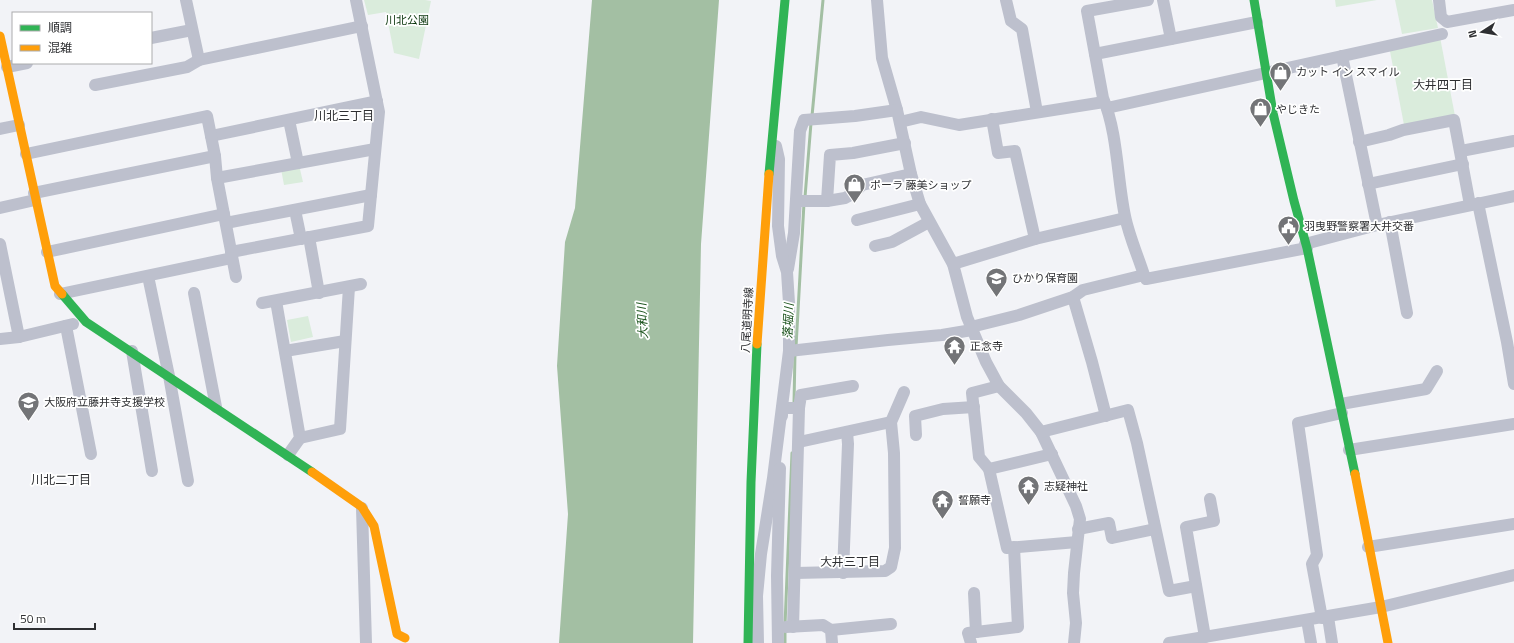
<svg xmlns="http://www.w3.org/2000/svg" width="1514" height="643" viewBox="0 0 1514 643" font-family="'Titillium Web','Noto Sans JP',sans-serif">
  <rect width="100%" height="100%" fill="#f2f3f7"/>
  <g fill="#daecdc">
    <polygon points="364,0 425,0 431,1 419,59 394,53 386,12 368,15"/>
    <polygon points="1335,0 1377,0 1336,7"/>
    <polygon points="1395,0 1432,0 1438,28 1402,34"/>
    <polygon points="1440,37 1455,116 1404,125 1389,46"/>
    <polygon points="299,165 303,182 284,185 281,169"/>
    <polygon points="308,316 313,337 291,342 287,320"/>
  </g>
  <polygon fill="#a3bfa3" points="592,0 719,0 701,244 693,643 559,643 568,514 557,366 565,242 575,208"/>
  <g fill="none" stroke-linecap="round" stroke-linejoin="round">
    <g stroke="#a3bfa3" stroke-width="3">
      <polyline points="812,116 823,0"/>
      <polyline points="805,197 811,123"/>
      <polyline points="796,347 804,203"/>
      <polyline points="794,403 795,353"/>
      <polyline points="785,625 792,453"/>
      <polyline points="785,630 785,643"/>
    </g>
    <g stroke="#bdc0cd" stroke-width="12">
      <polyline points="186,0 199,60 362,26"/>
      <polyline points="877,0 882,58 897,110 911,174 920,204 953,264 967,317 986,362 999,386 1026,413 1041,432 1076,506 1080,519 1074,573 1073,593 1076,623 1074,643"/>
      <polyline points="1006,0 1011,21 1022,29 1037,112"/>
      <polyline points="1163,0 1171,39"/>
      <polyline points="1439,0 1441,17 1447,22 1514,10"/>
      <polyline points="151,38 192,30"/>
      <polyline points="1095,54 1257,22"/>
      <polyline points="1342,56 1377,225"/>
      <polyline points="7,67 27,63"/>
      <polyline points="95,85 187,67 199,60"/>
      <polyline points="1107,108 1442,34"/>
      <polyline points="992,119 998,153 1015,151 1035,239"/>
      <polyline points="289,120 298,163"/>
      <polyline points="900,122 921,117 959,125 1104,102"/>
      <polyline points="0,129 19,125"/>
      <polyline points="211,136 377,101"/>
      <polyline points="1359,142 1389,135 1403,130 1454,120 1470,205"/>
      <polyline points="1461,151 1514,141"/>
      <polyline points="26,154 207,116 215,156 217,178 236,277"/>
      <polyline points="217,178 375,149"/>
      <polyline points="1368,184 1463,164"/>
      <polyline points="34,193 215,156"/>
      <polyline points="796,201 827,201 845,198 854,193 862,185 911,174"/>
      <polyline points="827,201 830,155 853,153 905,143"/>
      <polyline points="1478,203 1507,342 1514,384"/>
      <polyline points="0,208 35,200"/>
      <polyline points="295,210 301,239"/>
      <polyline points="857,220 920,204"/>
      <polyline points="1390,222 1407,313"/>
      <polyline points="226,223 371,195"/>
      <polyline points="309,237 319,293"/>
      <polyline points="0,244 19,337"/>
      <polyline points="1305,244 1377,225 1514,196"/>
      <polyline points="875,246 892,242 929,222"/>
      <polyline points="47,252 224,214"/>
      <polyline points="231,252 368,226 379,112 356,0"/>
      <polyline points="953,264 1035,239 1125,218"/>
      <polyline points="788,269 794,233 800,131 804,120 855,116 897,110"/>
      <path d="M1144,275C1138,256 1129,236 1125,216C1117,178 1118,134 1103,98L1087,11L1148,0"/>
      <polyline points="148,276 169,376 188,481"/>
      <polyline points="194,293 216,407"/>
      <polyline points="60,294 232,258"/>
      <polyline points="1073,297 1092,362 1106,416"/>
      <polyline points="276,301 300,438 288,455"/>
      <polyline points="262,303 361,284"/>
      <polyline points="66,326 91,454"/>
      <polyline points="971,327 1019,315 1073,297 1083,290 1144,275 1146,279 1307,248"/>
      <polyline points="0,339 19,337 73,324"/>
      <polyline points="132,351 152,471"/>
      <polyline points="285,351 345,341"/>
      <polyline points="789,351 888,340 942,335 972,330"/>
      <polyline points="999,386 972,393 979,457 989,469 1007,548 1077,542"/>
      <polyline points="1341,404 1426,389 1437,371"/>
      <polyline points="799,408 801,395 853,386"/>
      <polyline points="782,416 782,408 799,408 793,627"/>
      <polyline points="1041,432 1128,410 1137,443 1169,591 1196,586"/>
      <polyline points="916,435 915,416 943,409 974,407"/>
      <polyline points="300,438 340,429 349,287"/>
      <polyline points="799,442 891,422"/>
      <polyline points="1349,450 1514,424"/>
      <polyline points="989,469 1052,454"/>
      <polyline points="362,508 366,643"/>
      <polyline points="1078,529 1109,523 1112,538 1155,529"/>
      <polyline points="1368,547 1514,524"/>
      <polyline points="795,573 885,571 891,567 895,548 894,453 891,422 904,392"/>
      <polyline points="843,573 848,444 847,432"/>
      <polyline points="974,593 976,632"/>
      <polyline points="1328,617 1332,643"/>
      <polyline points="1322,618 1312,564 1317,555 1298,423 1342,413"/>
      <polyline points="1307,620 1311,643"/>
      <polyline points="786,627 823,625 831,630 832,643"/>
      <polyline points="831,630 891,624"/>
      <polyline points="1205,637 1186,527 1214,521 1210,499"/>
      <polyline points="758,643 757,596 761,554 773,478 789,351 789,303 787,272 782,256 778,226 779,159 776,146"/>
      <polyline points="778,643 777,576 780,468"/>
      <polyline points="971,643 968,633 1018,627 1014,547"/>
      <polyline points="1169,643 1381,607 1514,575"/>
    </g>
    <g stroke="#30b455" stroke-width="9">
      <polyline points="1254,0 1273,113 1294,201 1307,248 1355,474"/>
      <polyline points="769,174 785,0"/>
      <polyline points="62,294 86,322 312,472"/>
      <polyline points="748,643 751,482 757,344"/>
    </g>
    <g stroke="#ff9f0a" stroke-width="9">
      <polyline points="0,36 55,286 62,294"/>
      <polyline points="757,344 769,174"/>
      <polyline points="312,472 362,507 374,526 397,634 405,638"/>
      <polyline points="1355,474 1388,643"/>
    </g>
  </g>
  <defs>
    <symbol id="shop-pin" viewBox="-11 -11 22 30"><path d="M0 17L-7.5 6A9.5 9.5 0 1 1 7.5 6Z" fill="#737477" stroke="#fff"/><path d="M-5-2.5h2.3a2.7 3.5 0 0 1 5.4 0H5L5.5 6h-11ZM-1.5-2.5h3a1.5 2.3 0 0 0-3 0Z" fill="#fff"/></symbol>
    <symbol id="civic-pin" viewBox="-11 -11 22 30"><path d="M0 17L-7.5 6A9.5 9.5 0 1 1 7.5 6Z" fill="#737477" stroke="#fff"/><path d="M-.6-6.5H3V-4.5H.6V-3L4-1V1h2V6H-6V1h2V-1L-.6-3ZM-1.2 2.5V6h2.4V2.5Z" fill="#fff"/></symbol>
    <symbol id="school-pin" viewBox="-11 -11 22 30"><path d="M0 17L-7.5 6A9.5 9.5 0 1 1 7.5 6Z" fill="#737477" stroke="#fff"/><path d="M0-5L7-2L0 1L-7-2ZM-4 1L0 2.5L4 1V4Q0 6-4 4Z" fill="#fff"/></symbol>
    <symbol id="temple-pin" viewBox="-11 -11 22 30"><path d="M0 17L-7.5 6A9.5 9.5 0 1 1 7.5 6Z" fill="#737477" stroke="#fff"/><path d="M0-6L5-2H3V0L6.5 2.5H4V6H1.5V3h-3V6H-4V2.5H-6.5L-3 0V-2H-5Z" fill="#fff"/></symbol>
  </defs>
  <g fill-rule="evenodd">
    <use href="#shop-pin" x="1268" y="60" width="25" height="34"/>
    <use href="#shop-pin" x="1248" y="96" width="25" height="34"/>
    <use href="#shop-pin" x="842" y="172" width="25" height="34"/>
    <use href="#civic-pin" x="1276" y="214" width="25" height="34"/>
    <use href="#school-pin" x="984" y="266" width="25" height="34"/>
    <use href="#temple-pin" x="942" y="334" width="25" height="34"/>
    <use href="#school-pin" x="16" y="390" width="25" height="34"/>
    <use href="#temple-pin" x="1016" y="474" width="25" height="34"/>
    <use href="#temple-pin" x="930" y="488" width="25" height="34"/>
  </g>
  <g text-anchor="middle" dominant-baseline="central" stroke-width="3.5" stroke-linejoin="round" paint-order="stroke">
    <g font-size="11" fill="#09350b" stroke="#fff">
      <text x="407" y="20">川北公園</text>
    </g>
    <g font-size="11" fill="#2e2f32" stroke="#fff" text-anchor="start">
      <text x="1296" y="72">カット イン スマイル</text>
      <text x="1276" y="109">やじきた</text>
      <text x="870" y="185">ポーラ 藤美ショップ</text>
      <text x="1304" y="226">羽曳野警察署大井交番</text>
      <text x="1012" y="278">ひかり保育園</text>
      <text x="970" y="346">正念寺</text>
      <text x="44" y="402">大阪府立藤井寺支援学校</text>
      <text x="1044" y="486">志疑神社</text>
      <text x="958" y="500">誓願寺</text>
    </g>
    <g font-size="11" fill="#2e2f32" stroke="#fff">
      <text transform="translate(747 320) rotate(-87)">八尾道明寺線</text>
    </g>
    <g font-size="12" fill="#2e2f32" stroke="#fff">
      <text x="1443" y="84">大井四丁目</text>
      <text x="344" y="115">川北三丁目</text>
      <text x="61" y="479">川北二丁目</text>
      <text x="850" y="561">大井三丁目</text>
    </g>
    <g font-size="12" font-style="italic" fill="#1a521b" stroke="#fff">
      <text transform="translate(642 321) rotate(-93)">大和川</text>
      <text transform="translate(788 321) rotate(-88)">落堀川</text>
    </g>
  </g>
  <rect x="12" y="12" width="140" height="52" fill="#ffffff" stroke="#abacad"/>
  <rect x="20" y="25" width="20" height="6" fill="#30b455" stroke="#abacad"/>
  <text x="48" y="32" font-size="12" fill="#2e2f32">順調</text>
  <rect x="20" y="45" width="20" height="6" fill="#ff9f0a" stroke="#abacad"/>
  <text x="48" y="52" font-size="12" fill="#2e2f32">混雑</text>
  <g transform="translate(1482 32) rotate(258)" stroke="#ffffff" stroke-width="3" paint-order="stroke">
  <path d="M0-3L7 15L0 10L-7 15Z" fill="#2e2f32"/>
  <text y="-6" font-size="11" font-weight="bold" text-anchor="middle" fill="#2e2f32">N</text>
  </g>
  <path d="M14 623v6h81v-6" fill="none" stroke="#2e2f32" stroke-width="2"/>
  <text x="20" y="623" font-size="12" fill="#2e2f32" stroke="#ffffff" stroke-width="3" paint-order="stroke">50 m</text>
</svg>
